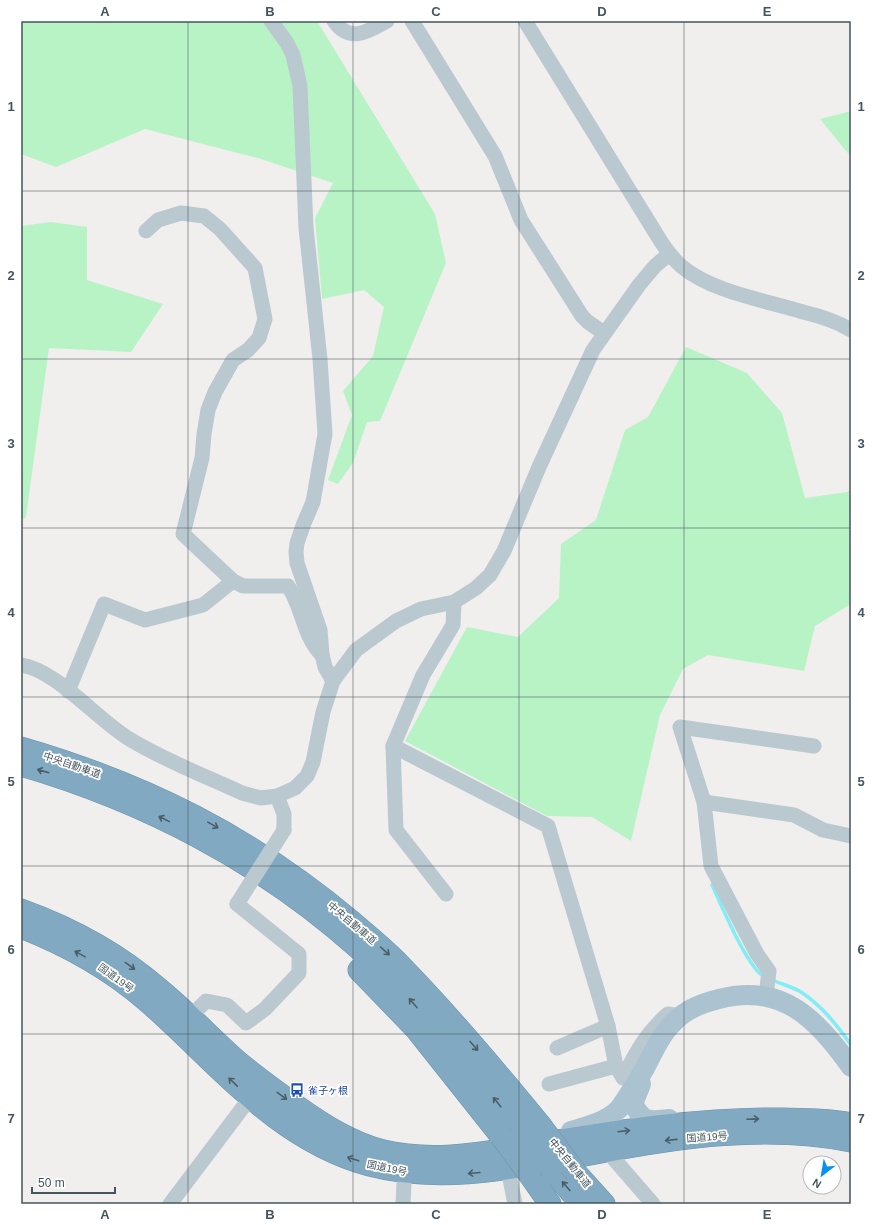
<svg xmlns="http://www.w3.org/2000/svg" width="872" height="1225" viewBox="0 0 872 1225" font-family="Helvetica,'Noto Sans JP',sans-serif">
  <rect width="100%" height="100%" fill="#f1eeee"/>
  <g fill="#b8f3c6">
    <polygon points="21,21 317,21 435,214 446,263 380,421 367,422 353,463 338,484 328,480 352,415 343,391 373,356 384,307 364,290 322,299 315,218 333,183 261,159 145,129 56,167 21,154"/>
    <polygon points="851,111 851,157 820,119"/>
    <polygon points="51,222 87,227 87,280 163,304 131,352 49,348 26,517 21,521 21,226"/>
    <polygon points="686,347 747,373 782,413 805,498 847,492 851,490 851,604 815,626 804,671 708,655 683,669 660,715 631,841 592,817 547,816 405,741 467,627 518,637 559,598 561,544 596,520 625,430 648,417"/>
  </g>
  <g fill="none" stroke-linecap="round" stroke-linejoin="round">
    <g stroke="#81edf4" stroke-width="3.5">
      <path d="M712,885C721,904 748,970 765,977"/>
      <path d="M772,980C781,984 793,987 801,992C822,1006 837,1025 851,1045"/>
    </g>
    <defs>
      <g id="highway">
        <path d="M21,748C145,784 251,837 351,921C367,935 385,949 400,965C450,1016 496,1071 541,1126"/>
        <path d="M21,765C144,801 261,861 357,947C417,1000 471,1071 522,1132"/>
        <path d="M21,910C71,928 119,954 159,989C186,1011 210,1037 236,1060C256,1077 277,1092 298,1107C325,1126 352,1143 383,1151C438,1164 492,1151 546,1143C625,1130 703,1118 783,1119C805,1120 829,1119 851,1124"/>
        <path d="M21,927C67,945 109,968 147,1001C217,1062 275,1139 369,1165C445,1185 521,1166 596,1153C678,1137 769,1124 851,1141"/>
        <polyline points="359,970 416,1029 501,1136"/>
        <polyline points="551,1169 581,1204"/>
        <polyline points="576,1173 604,1204"/>
        <polyline points="529,1174 550,1204"/>
      </g>
    </defs>
    <use href="#highway" stroke="#6c95ad" stroke-width="23"/>
    <g stroke="#bac9cf" stroke-width="15">
      <polyline points="271,21 287,43 293,55 300,86 306,228 320,359 325,434 313,502 304,523 297,543 296,552 297,563 320,630 322,654 325,667 333,681"/>
      <path d="M334,21C350,44 369,31 387,21"/>
      <polyline points="412,21 495,156 521,220 582,316 588,322 604,333"/>
      <path d="M525,21L655,232C662,244 670,256 681,266C712,292 764,300 803,312C820,316 836,321 851,330"/>
      <path d="M146,231L158,220L181,213L204,216L220,229L255,268L265,319L259,338L248,350L233,360L215,392L208,410L204,434L202,458L183,534L233,581L243,586H288C302,606 304,638 321,654"/>
      <path d="M21,665C57,670 98,721 131,740C166,761 205,776 242,793L261,798L277,796L295,788L307,776L313,762L323,712L333,681L356,650L396,621L421,609L454,602L476,588L490,575L504,551L539,467L593,350L639,285L655,266L669,254"/>
      <polyline points="68,691 104,604 145,620 203,605 233,581"/>
      <polyline points="393,746 548,826 608,1026"/>
      <polyline points="277,796 284,814 284,830"/>
      <polyline points="704,802 680,727 814,746"/>
      <polyline points="446,894 396,830 393,746 423,675 453,625 454,602"/>
      <polyline points="766,996 769,971 757,954 711,866 704,802 794,815 823,830 851,836"/>
      <polyline points="190,1017 206,1001 227,1005 246,1023 265,1009 299,973 299,954 237,904"/>
      <path d="M557,1048L608,1026L616,1066L623,1078C636,1052 646,1033 668,1014L680,1016"/>
      <polyline points="549,1084 616,1066"/>
      <polyline points="611,1150 614,1159 653,1204"/>
      <polyline points="508,1169 515,1204"/>
      <polyline points="170,1204 250,1098"/>
      <polyline points="403,1204 405,1163"/>
    </g>
    <g stroke="#abc3d0" stroke-width="20">
      <path d="M641,1084L633,1104C644,1123 649,1121 669,1119"/>
      <path d="M571,1131C589,1126 605,1122 619,1109C628,1096 637,1082 645,1068C653,1053 661,1034 674,1022C686,1009 702,1003 719,999C782,982 818,1020 851,1067"/>
    </g>
    <use href="#highway" stroke="#81aac2" stroke-width="22"/>
    <defs>
      <g id="highway-bridge">
        <polyline points="541,1126 576,1173"/>
        <polyline points="522,1132 551,1169"/>
        <polyline points="501,1136 529,1174"/>
      </g>
    </defs>
    <use href="#highway-bridge" stroke="#6c95ad" stroke-width="23" stroke-linecap="butt"/>
    <polyline stroke="#bac9cf" stroke-width="15" points="237,904 284,830"/>
    <use href="#highway-bridge" stroke="#81aac2" stroke-width="22"/>
  </g>
  <defs><path id="oneway-shaft" d="M-6 0H5M1.5-3L5.5 0L1.5 3" fill="none" stroke-width="1.6" stroke-linecap="round" stroke-linejoin="round"/></defs>
  <g stroke="#4a5e67">
    <use href="#oneway-shaft" transform="translate(43 771) rotate(-164)"/>
    <use href="#oneway-shaft" transform="translate(164 819) rotate(-154)"/>
    <use href="#oneway-shaft" transform="translate(213 825) rotate(29)"/>
    <use href="#oneway-shaft" transform="translate(385 951) rotate(42)"/>
    <use href="#oneway-shaft" transform="translate(80 954) rotate(-151)"/>
    <use href="#oneway-shaft" transform="translate(130 966) rotate(36)"/>
    <use href="#oneway-shaft" transform="translate(413 1003) rotate(-131)"/>
    <use href="#oneway-shaft" transform="translate(474 1046) rotate(49)"/>
    <use href="#oneway-shaft" transform="translate(233 1082) rotate(-136)"/>
    <use href="#oneway-shaft" transform="translate(282 1096) rotate(36)"/>
    <use href="#oneway-shaft" transform="translate(497 1102) rotate(-129)"/>
    <use href="#oneway-shaft" transform="translate(753 1119) rotate(-2)"/>
    <use href="#oneway-shaft" transform="translate(624 1131) rotate(-7)"/>
    <use href="#oneway-shaft" transform="translate(671 1140) rotate(174)"/>
    <use href="#oneway-shaft" transform="translate(353 1159) rotate(-162)"/>
    <use href="#oneway-shaft" transform="translate(474 1173) rotate(175)"/>
    <use href="#oneway-shaft" transform="translate(566 1186) rotate(-130)"/>
  </g>
  <path fill="none" stroke="#44555d" stroke-width="1" stroke-opacity="0.55" d="M188,21V1204M353,21V1204M519,21V1204M684,21V1204M21,191H851M21,359H851M21,528H851M21,697H851M21,866H851M21,1034H851"/>
  <defs>
    <symbol id="bus-bare" viewBox="-9 -9 18 18"><path d="M-5-6H5V4H4V6H2V4H-2V6H-4V4H-5ZM-3.5-4V0h7V-4ZM-3.5 1.2v1.5H-2V1.2ZM2 1.2v1.5H3.5V1.2Z" fill="#1a4fb4" stroke="#fff" stroke-width="2.5" paint-order="stroke"/></symbol>
  </defs>
  <g fill-rule="evenodd">
    <use href="#bus-bare" x="287" y="1080" width="20" height="20"/>
  </g>
  <g text-anchor="middle" dominant-baseline="central" stroke-width="3.5" stroke-linejoin="round" paint-order="stroke">
    <g font-size="10" fill="#44555d" stroke="#fff">
      <text transform="translate(72 765) rotate(19)">中央自動車道</text>
      <text transform="translate(352 923) rotate(40)">中央自動車道</text>
      <text transform="translate(116 978) rotate(36)">国道19号</text>
      <text transform="translate(707 1137) rotate(-4)">国道19号</text>
      <text transform="translate(570 1163) rotate(51)">中央自動車道</text>
      <text transform="translate(387 1168) rotate(12)">国道19号</text>
    </g>
    <g font-size="10" fill="#164399" stroke="#fff" text-anchor="start">
      <text x="308" y="1090">雀子ヶ根</text>
    </g>
  </g>
  <rect width="872" height="1225" fill="none" stroke="#ffffff" stroke-width="44"/>
  <g transform="translate(822 1175) rotate(211)"><circle r="19" fill="#ffffff" stroke="#b4bbbe"/>
  <path d="M0-3L7 15L0 10L-7 15Z" fill="#0991f0"/>
  <text y="-6" font-size="11" font-weight="bold" text-anchor="middle" fill="#44555d">N</text>
  </g>
  <path d="M32 1187v6h83v-6" fill="none" stroke="#44555d" stroke-width="2"/>
  <text x="38" y="1187" font-size="12" fill="#44555d" stroke="#ffffff" stroke-width="3" paint-order="stroke">50 m</text>
  <rect x="22" y="22" width="828" height="1181" fill="none" stroke="#44555d" stroke-width="1.5"/>
  <g font-size="13" text-anchor="middle" font-weight="bold" fill="#44555d">
    <text x="105" y="16">A</text>
    <text x="270" y="16">B</text>
    <text x="436" y="16">C</text>
    <text x="602" y="16">D</text>
    <text x="767" y="16">E</text>
    <text x="11" y="111">1</text>
    <text x="861" y="111">1</text>
    <text x="11" y="280">2</text>
    <text x="861" y="280">2</text>
    <text x="11" y="448">3</text>
    <text x="861" y="448">3</text>
    <text x="11" y="617">4</text>
    <text x="861" y="617">4</text>
    <text x="11" y="786">5</text>
    <text x="861" y="786">5</text>
    <text x="11" y="954">6</text>
    <text x="861" y="954">6</text>
    <text x="11" y="1123">7</text>
    <text x="861" y="1123">7</text>
    <text x="105" y="1219">A</text>
    <text x="270" y="1219">B</text>
    <text x="436" y="1219">C</text>
    <text x="602" y="1219">D</text>
    <text x="767" y="1219">E</text>
  </g>
</svg>
